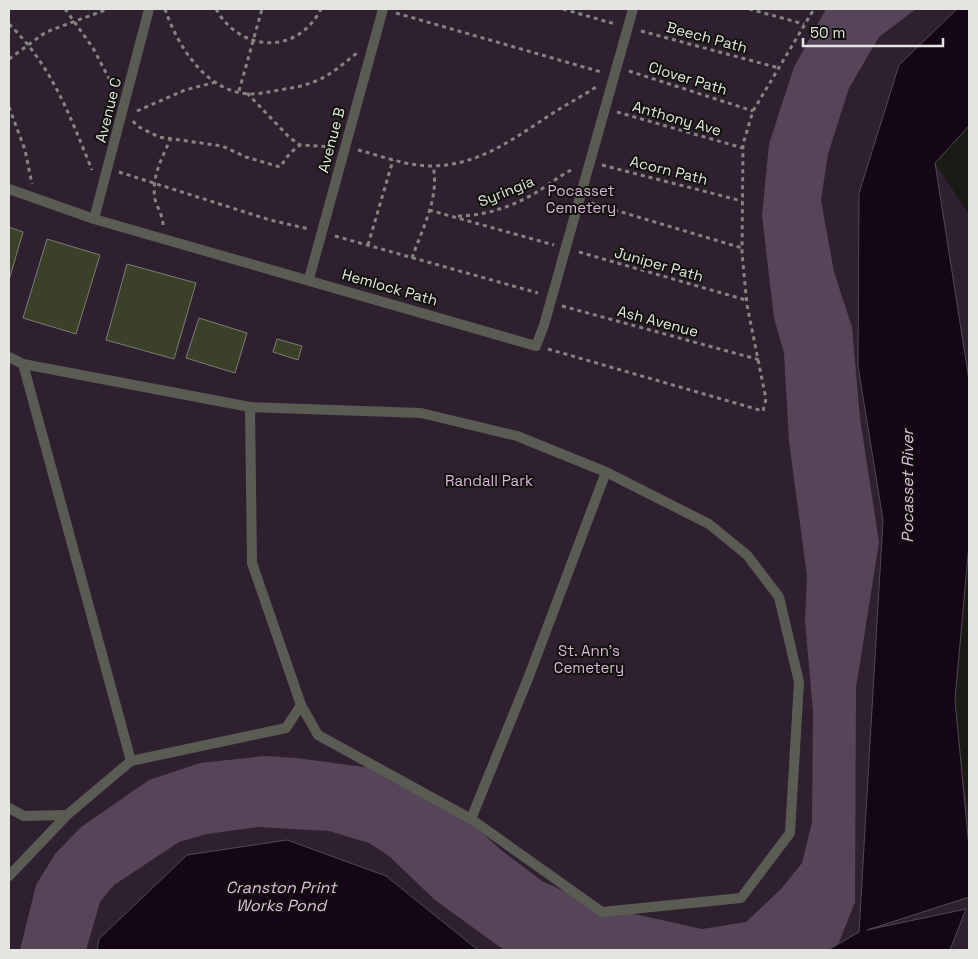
<svg xmlns="http://www.w3.org/2000/svg" width="978" height="959" viewBox="0 0 978 959" font-family="'Space Grotesk',sans-serif">
  <rect width="100%" height="100%" fill="#1a1b15"/>
  <polygon fill="#2f2030" points="9,9 969,9 969,114 935,163 969,214 969,490 947,694 969,813 969,950 9,950"/>
  <polygon fill="#564458" points="826,9 916,9 879,37 849,88 828,154 821,200 834,272 852,327 860,418 879,542 856,688 855,902 836,950 504,950 435,900 389,856 369,843 329,831 258,827 207,834 179,842 114,885 100,902 86,950 20,950 36,885 55,854 81,827 149,780 200,763 264,756 296,758 372,768 465,817 501,850 542,881 594,905 702,929 746,922 781,889 802,863 812,822 813,712 805,621 807,576 789,441 784,353 774,318 762,216 769,144 794,67"/>
  <g fill="#140616" stroke="#524953">
    <polygon points="957,9 969,9 969,126 935,163 969,380 969,544 955,700 969,847 969,897 867,930 966,909 950,950 828,950 859,932 883,520 858,366 859,193 899,65"/>
    <polygon points="287,840 386,876 478,950 97,950 99,939 187,855"/>
  </g>
  <g fill="#3b4028" stroke="#7b7d75">
    <polygon points="9,227 23,232 9,280"/>
    <polygon points="47,239 100,255 76,334 23,318"/>
    <polygon points="127,264 196,283 174,359 106,340"/>
    <polygon points="199,318 247,333 235,373 186,358"/>
    <polygon points="277,339 302,346 298,360 273,352"/>
  </g>
  <g fill="none" stroke-linecap="round" stroke-linejoin="round">
    <g stroke="#848580" stroke-width="3" stroke-dasharray="4 4" stroke-linecap="butt">
      <polyline points="65,9 93,48 114,88"/>
      <path d="M165,9C177,45 206,92 249,94C259,94 269,92 279,90C292,88 304,86 316,81C331,75 344,63 357,53"/>
      <path d="M216,9C240,52 297,56 321,9"/>
      <polyline points="563,9 615,24"/>
      <polyline points="749,9 804,24"/>
      <polyline points="396,13 601,72"/>
      <path d="M9,24C52,66 70,116 92,170"/>
      <polyline points="641,31 779,68"/>
      <polyline points="9,59 46,32 108,9"/>
      <polyline points="629,71 753,111"/>
      <polyline points="239,91 262,9"/>
      <polyline points="247,93 289,137 300,145"/>
      <polyline points="9,107 25,150 32,184"/>
      <polyline points="137,111 185,90 216,82"/>
      <polyline points="617,112 743,148"/>
      <polyline points="133,121 137,126 159,137 222,146 246,157 280,167 290,153 300,145 332,147"/>
      <path d="M358,150C382,156 406,166 432,166C480,165 513,139 550,115C565,105 581,97 596,87"/>
      <polyline points="602,165 742,201"/>
      <polyline points="119,172 270,220 309,229"/>
      <polyline points="591,203 742,248"/>
      <polyline points="429,210 554,245"/>
      <path d="M458,216C486,216 517,205 540,190C551,183 561,175 573,169"/>
      <path d="M163,225C163,215 157,208 155,199C151,177 162,158 171,138"/>
      <polyline points="335,236 538,293"/>
      <polyline points="368,245 393,160"/>
      <polyline points="579,252 746,300"/>
      <path d="M412,258C422,229 440,197 433,166"/>
      <polyline points="562,306 760,360"/>
      <polyline points="548,349 763,411 766,399 747,305 742,253 743,144 753,111 814,9"/>
    </g>
    <g stroke="#5a5c54" stroke-width="10">
      <polyline points="9,189 94,219 536,346 544,325 633,9"/>
      <polyline points="94,219 149,9"/>
      <polyline points="309,279 383,9"/>
      <polyline points="9,357 23,364 250,407 421,413 517,436 606,472 709,524 747,555 779,597 799,682 790,833 741,898 602,912 471,819 318,735 301,705"/>
      <polyline points="23,364 131,761"/>
      <polyline points="9,808 24,816 67,815"/>
      <polyline points="471,819 529,676 606,472"/>
      <polyline points="9,876 67,815 131,761 286,728 301,705 252,563 250,407"/>
    </g>
  </g>
  <g text-anchor="middle" dominant-baseline="central" stroke-width="4" stroke-linejoin="round" paint-order="stroke">
    <g font-size="15" fill="#e4e5e0" stroke="#11120c">
      <text transform="translate(707 37) rotate(15)">Beech Path</text>
      <text transform="translate(688 78) rotate(17)">Clover Path</text>
      <text transform="translate(108 110) rotate(-76)">Avenue C</text>
      <text transform="translate(677 118) rotate(16)">Anthony Ave</text>
      <text transform="translate(331 140) rotate(-75)">Avenue B</text>
      <text transform="translate(669 170) rotate(14)">Acorn Path</text>
      <text transform="translate(506 191) rotate(-22)">Syringia</text>
      <text transform="translate(659 264) rotate(16)">Juniper Path</text>
      <text transform="translate(390 287) rotate(16)">Hemlock Path</text>
      <text transform="translate(658 321) rotate(15)">Ash Avenue</text>
    </g>
    <g font-size="15" fill="#dab4dd" stroke="#11120c">
      <text x="581" y="190">Pocasset<tspan x="581" dy="17">Cemetery</tspan></text>
      <text x="489" y="480">Randall Park</text>
      <text x="589" y="650">St. Ann's<tspan x="589" dy="17">Cemetery</tspan></text>
    </g>
    <g font-size="16" font-style="italic" fill="#e3bde6" stroke="#11120c">
      <text transform="translate(907 486) rotate(-90)">Pocasset River</text>
      <text x="281" y="887">Cranston Print<tspan x="281" dy="18">Works Pond</tspan></text>
    </g>
  </g>
  <rect width="978" height="959" fill="none" stroke="#e4e5e0" stroke-width="20"/>
  <path d="M803 38v8h140v-8" fill="none" stroke="#e4e5e0" stroke-width="2.5"/>
  <text x="810" y="38" font-size="15" fill="#e4e5e0" stroke="#11120c" stroke-width="4" paint-order="stroke">50 m</text>
</svg>
